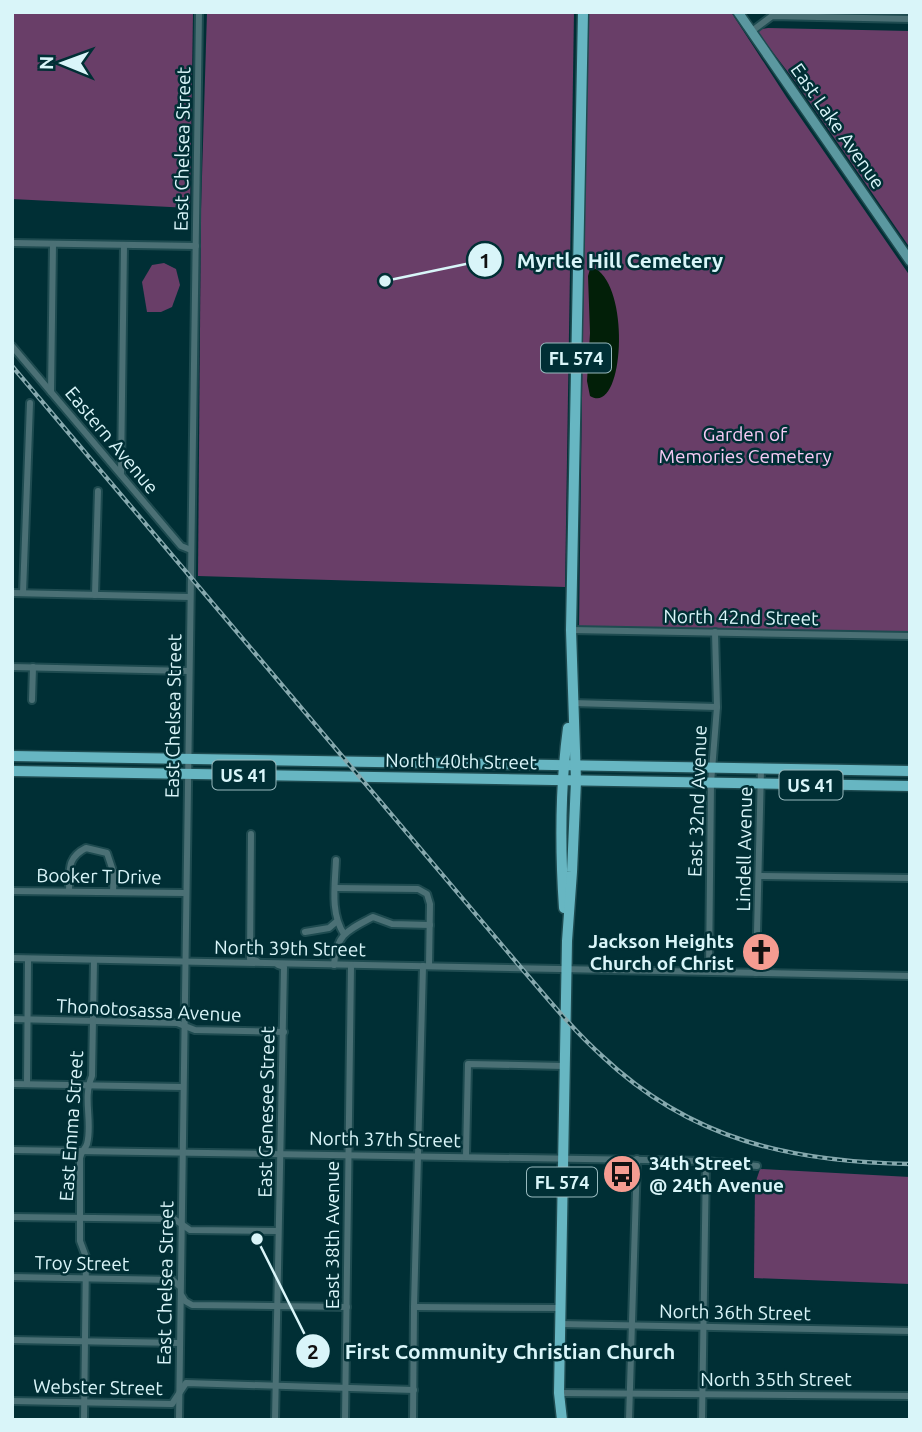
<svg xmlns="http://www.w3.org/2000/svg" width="922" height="1432" viewBox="0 0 922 1432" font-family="Ubuntu,sans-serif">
  <rect width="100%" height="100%" fill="#002f35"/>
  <g fill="#693e68">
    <polygon points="12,12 193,12 190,208 12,199"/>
    <polygon points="207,12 574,12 565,587 198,576 201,209"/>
    <polygon points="587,12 731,12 787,98 910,276 910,636 579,630"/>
    <polygon points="768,28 910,31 910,248 797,84 756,30"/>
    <polygon points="164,263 176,269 180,285 172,307 161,312 147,312 142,282 152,265"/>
    <polygon points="760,1169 910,1177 910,1284 754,1278 755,1184"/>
  </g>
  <path fill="#021f08" d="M590,269H596C631,290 624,417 590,396L587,381L590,333L588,276Z"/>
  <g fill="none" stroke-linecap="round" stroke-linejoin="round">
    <defs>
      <g id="street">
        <polyline points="752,31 772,16 910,19"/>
        <polyline points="12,243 196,246"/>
        <polyline points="12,346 181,546 191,550"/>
        <polyline points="51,392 53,244"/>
        <polyline points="121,473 124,245"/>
        <polyline points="12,593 190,597"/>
        <polyline points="23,593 30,403"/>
        <polyline points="95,595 98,491"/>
        <polyline points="571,630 910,636"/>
        <polyline points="12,667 189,671"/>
        <polyline points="32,700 33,667"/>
        <polyline points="572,703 717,707"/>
        <polyline points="251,834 250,959 257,961"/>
        <path d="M336,860C335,885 330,913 344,934"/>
        <polyline points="759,876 910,878"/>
        <polyline points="335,888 418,889 427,894 430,904 429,966"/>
        <path d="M69,890C70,871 66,858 86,848L107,853L114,874L113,891"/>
        <polyline points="12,891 185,893"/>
        <polyline points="305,932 329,928 336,922"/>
        <polyline points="12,958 910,976"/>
        <path d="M334,965C336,934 348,930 373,917L392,924L430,925"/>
        <polyline points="709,971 711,783 717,707 715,632"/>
        <polyline points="756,973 761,769"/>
        <polyline points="12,1019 177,1023 195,1030 284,1032"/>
        <polyline points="12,1084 183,1087"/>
        <polyline points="27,1084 28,959"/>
        <polyline points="12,1150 706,1161 757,1166"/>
        <polyline points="466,1156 468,1064 564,1066"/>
        <polyline points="12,1217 174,1219 190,1230 278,1231"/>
        <polyline points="12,1277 173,1280 179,1286"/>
        <polyline points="182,1296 185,1301 192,1305 347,1307"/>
        <polyline points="414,1307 560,1308"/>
        <polyline points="560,1324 910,1331"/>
        <polyline points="12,1340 180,1343"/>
        <polyline points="559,1393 910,1396"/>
        <polyline points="12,1401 172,1404 186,1383 414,1390"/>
        <path d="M84,1420L86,1257L80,1241V1158C81,1151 85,1150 87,1144C93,1122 82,1098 92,1076L94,960"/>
        <polyline points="179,1420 199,12"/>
        <polyline points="275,1420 284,967 278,965"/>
        <polyline points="345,1420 351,966"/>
        <polyline points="413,1420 414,1307 423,966"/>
        <polyline points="629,1420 637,1159"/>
        <polyline points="702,1420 706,1161"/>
      </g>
      <polyline id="secondary" points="738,12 910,261"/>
      <g id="primary">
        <polyline points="12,756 910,771"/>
        <polyline points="12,771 910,786"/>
        <path d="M564,908C560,849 560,787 568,728"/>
        <polyline points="562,1420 559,1393 567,941 572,872 576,781 571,630 583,12"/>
      </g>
    </defs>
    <use href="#street" stroke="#1e4b50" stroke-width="10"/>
    <use href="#secondary" stroke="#1e4b50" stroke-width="12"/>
    <use href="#primary" stroke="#1e4b50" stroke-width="13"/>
    <use href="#street" stroke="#4b7075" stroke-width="6"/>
    <use href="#secondary" stroke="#5b98a0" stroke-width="9"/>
    <use href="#primary" stroke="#67b6c2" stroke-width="10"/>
    <defs>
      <path id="rail" d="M12,366L523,970C548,999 573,1030 602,1056C691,1140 791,1162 910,1164"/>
    </defs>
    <use href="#rail" stroke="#86a9ae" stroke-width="4.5"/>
    <use href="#rail" stroke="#002f35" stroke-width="2" stroke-dasharray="5" stroke-linecap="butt"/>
  </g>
  <defs>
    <symbol id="church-disc" viewBox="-11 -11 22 22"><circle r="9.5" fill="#f59c91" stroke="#002f35"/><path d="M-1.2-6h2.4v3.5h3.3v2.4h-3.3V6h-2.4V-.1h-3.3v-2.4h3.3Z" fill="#111"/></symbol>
    <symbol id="bus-disc" viewBox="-11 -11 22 22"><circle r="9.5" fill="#f59c91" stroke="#002f35"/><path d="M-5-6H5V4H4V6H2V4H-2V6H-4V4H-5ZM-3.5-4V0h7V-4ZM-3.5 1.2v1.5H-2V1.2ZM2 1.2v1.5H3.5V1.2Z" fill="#111"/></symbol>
  </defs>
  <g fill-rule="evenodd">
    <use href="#church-disc" x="739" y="930" width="44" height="44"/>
    <use href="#bus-disc" x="600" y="1152" width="44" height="44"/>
  </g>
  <g text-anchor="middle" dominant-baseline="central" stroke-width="5" stroke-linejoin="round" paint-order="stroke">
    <g fill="#002f35" stroke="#98babe" stroke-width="2">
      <rect x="541" y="343.5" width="70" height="29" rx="5"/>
      <rect x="212.5" y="760.5" width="63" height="29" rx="5"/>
      <rect x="779.5" y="770.5" width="63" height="29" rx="5"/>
      <rect x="527" y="1167.5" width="70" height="29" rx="5"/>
    </g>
    <g font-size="18" font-weight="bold" fill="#d9f5f9">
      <text x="576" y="358">FL 574</text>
      <text x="244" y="775">US 41</text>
      <text x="811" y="785">US 41</text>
      <text x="562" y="1182">FL 574</text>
    </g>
    <g font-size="19" fill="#d9f5f9" stroke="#002f35">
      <text transform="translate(838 126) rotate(55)">East Lake Avenue</text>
      <text transform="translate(182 149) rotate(-89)">East Chelsea Street</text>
      <text transform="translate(112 440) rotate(50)">Eastern Avenue</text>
      <text transform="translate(741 617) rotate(1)">North 42nd Street</text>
      <text transform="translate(173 716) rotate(-89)">East Chelsea Street</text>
      <text transform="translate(461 761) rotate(1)">North 40th Street</text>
      <text transform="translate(697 801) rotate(-88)">East 32nd Avenue</text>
      <text transform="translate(744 849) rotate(-89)">Lindell Avenue</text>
      <text transform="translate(99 876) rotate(1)">Booker T Drive</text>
      <text transform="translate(290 948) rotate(1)">North 39th Street</text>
      <text transform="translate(149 1010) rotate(3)">Thonotosassa Avenue</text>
      <text transform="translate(266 1112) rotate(-89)">East Genesee Street</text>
      <text transform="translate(71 1126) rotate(-86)">East Emma Street</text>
      <text transform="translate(385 1139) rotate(1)">North 37th Street</text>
      <text transform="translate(332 1235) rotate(-90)">East 38th Avenue</text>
      <text transform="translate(82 1263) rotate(1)">Troy Street</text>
      <text transform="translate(165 1283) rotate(-89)">East Chelsea Street</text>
      <text transform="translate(735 1312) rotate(1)">North 36th Street</text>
      <text x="776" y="1379">North 35th Street</text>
      <text transform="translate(98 1387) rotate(1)">Webster Street</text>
    </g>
    <g font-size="19" fill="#f7cbf5" stroke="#002f35">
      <text x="745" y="434">Garden of<tspan x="745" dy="22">Memories Cemetery</tspan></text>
    </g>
    <g font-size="19" font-weight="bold" fill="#d9f5f9" stroke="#002f35" text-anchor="end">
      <text x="734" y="941">Jackson Heights<tspan x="734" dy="22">Church of Christ</tspan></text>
      <text x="649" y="1163" text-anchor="start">34th Street<tspan x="649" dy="22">@ 24th Avenue</tspan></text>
    </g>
  </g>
  <path fill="none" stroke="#d9f5f9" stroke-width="2.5" d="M385 281L485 260M257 1239L313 1351"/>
  <g fill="#d9f5f9" stroke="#002f35" stroke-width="2.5">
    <circle cx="385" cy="281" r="7"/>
    <circle cx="257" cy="1239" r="7"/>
    <circle cx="485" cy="260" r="18"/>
    <circle cx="313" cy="1351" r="18"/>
  </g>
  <g font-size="21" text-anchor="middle" font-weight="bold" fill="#111">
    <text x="485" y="268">1</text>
    <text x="313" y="1359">2</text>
  </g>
  <g font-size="21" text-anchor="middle" font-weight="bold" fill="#d9f5f9" stroke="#002f35" stroke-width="5" stroke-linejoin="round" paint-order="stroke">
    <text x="620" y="268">Myrtle Hill Cemetery</text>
    <text x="510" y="1359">First Community Christian Church</text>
  </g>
  <rect width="922" height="1432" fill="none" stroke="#d9f5f9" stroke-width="28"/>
  <g transform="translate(63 63) rotate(271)" stroke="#002f35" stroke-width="5" paint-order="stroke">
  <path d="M0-5L12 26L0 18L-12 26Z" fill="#d9f5f9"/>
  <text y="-10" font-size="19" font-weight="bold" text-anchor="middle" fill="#d9f5f9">N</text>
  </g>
</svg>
